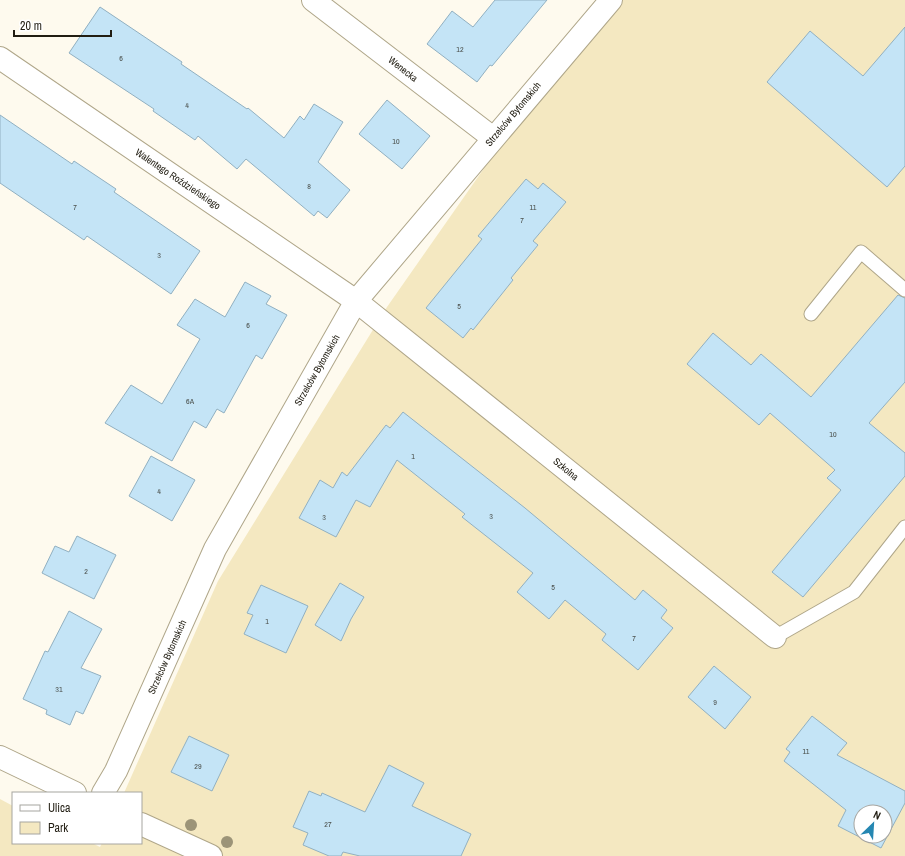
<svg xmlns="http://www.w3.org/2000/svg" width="905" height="856" viewBox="0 0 905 856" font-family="'Archivo Narrow',sans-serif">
  <rect width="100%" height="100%" fill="#fefaee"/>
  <path fill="#f4e8c1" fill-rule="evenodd" d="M614,0H905V856H0V799L13,806V843H92L100,847L102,843H141V793H124L218,581L387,307L550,74ZM861,812H885V836H861Z"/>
  <g fill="#c4e4f6" stroke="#91b0c1" fill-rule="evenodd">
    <polygon points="495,0 547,0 492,66 490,65 477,82 427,44 452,11 473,27"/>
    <polygon points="100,7 182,62 181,64 247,109 248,108 284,138 300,116 304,120 314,104 343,122 318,162 350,190 327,218 318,211 314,216 246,159 237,169 198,136 195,140 153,111 154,109 69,53"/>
    <polygon points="905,27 905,166 887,187 767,82 810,31 863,76"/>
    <polygon points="387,100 430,136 402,169 359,134"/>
    <polygon points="0,115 72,164 74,161 116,189 114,192 200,251 171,294 87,236 84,240 0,183"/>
    <polygon points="526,179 538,189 543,183 566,202 533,241 538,245 511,278 513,280 473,330 471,328 463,338 426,308 482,239 478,236"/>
    <polygon points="245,282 271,296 266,304 287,315 262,359 256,355 224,413 217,409 206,428 194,421 172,461 105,423 131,385 162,404 200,339 177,325 195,299 225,317"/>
    <polygon points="898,295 905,298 905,382 869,423 905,453 905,476 803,597 772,572 841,490 827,478 835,470 770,413 759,425 687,364 713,333 751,365 761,354 811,397"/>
    <polygon points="403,412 525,508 635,600 643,590 667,610 661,618 673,628 638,670 602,640 606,634 565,600 549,619 517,592 533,573 462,517 465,514 397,460 370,507 356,500 336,537 299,518 320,480 333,488 342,472 347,476 386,425 390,428"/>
    <polygon points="151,456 195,480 172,521 129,496"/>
    <polygon points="77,536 116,555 94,599 42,573 55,546 69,552"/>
    <polygon points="340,583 364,597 351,619 341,641 315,625"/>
    <polygon points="261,585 308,606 286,653 244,634 253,615 247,613"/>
    <polygon points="69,611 102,629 81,668 101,676 83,714 76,711 70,725 46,714 47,710 23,699 45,651 48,652"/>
    <polygon points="714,666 751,697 725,729 688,697"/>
    <path d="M812,716L847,743L837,755L905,791V803L881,848L838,826L846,810L784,761L790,752L786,749ZM861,812H885V836H861Z"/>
    <polygon points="189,736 229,755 212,791 171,772"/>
    <polygon points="389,765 424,783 412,806 471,834 461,856 360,856 343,852 341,856 329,856 303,845 308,833 293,827 309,791 321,796 322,793 365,812"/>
  </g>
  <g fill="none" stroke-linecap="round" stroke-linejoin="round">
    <defs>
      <g id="service">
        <polyline points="811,314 861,252 905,290"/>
        <polyline points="775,637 854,592 905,527"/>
      </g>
      <g id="minor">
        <polyline points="313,0 493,138"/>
        <polyline points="0,58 356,301 775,637"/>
        <polyline points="103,793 116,771 215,549 356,301 611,0"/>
      </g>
      <g id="tertiary">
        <polyline points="0,757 75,793"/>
        <polyline points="141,824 211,856"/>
      </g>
    </defs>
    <use href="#service" stroke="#afa689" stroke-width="15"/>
    <use href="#minor" stroke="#afa689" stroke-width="24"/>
    <use href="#tertiary" stroke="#afa689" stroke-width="24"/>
    <use href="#service" stroke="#fff" stroke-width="13"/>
    <use href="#minor" stroke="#fff" stroke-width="22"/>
    <use href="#tertiary" stroke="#fff" stroke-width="22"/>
  </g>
  <g fill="#9c9478">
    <circle cx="191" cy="825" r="6"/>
    <circle cx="227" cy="842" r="6"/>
  </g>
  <g text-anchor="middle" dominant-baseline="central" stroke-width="3" stroke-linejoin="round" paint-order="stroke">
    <g font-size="8" fill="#4a4f4b">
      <text x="460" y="49">12</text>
      <text x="121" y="58">6</text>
      <text x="187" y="105">4</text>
      <text x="396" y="141">10</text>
      <text x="309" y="186">8</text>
      <text x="75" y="207">7</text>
      <text x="533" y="207">11</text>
      <text x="522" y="220">7</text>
      <text x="159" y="255">3</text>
      <text x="459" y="306">5</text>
      <text x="248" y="325">6</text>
      <text x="190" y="401">6A</text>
      <text x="833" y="434">10</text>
      <text x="413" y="456">1</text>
      <text x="159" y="491">4</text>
      <text x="491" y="516">3</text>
      <text x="324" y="517">3</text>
      <text x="86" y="571">2</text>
      <text x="553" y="587">5</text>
      <text x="267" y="621">1</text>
      <text x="634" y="638">7</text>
      <text x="59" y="689">31</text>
      <text x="715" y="702">9</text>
      <text x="806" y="751">11</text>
      <text x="198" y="766">29</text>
      <text x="328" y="824">27</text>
    </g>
    <g font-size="10" fill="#211d12" stroke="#fff">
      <text transform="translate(403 69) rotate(38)">Wenecka</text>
      <text transform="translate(513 114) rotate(-50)">Strzelców Bytomskich</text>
      <text transform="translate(178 179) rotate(34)">Walentego Roździeńskiego</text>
      <text transform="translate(317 370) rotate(-60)">Strzelców Bytomskich</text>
      <text transform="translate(566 469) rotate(39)">Szkolna</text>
      <text transform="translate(167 657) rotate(-66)">Strzelców Bytomskich</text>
    </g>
  </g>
  <rect x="12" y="792" width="130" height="52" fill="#ffffff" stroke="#a6a5a0"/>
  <rect x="20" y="805" width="20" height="6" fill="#ffffff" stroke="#a6a5a0"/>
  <text x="48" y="812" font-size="12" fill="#211d12">Ulica</text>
  <rect x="20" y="822" width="20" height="12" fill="#f4e8c1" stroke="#a6a5a0"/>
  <text x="48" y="832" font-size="12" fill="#211d12">Park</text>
  <g transform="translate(873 824) rotate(25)"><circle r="19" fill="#ffffff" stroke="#a6a5a0"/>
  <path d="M0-3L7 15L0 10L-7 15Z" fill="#2587b2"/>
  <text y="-6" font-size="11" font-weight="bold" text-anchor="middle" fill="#211d12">N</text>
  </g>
  <path d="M14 30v6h97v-6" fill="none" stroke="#211d12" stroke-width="2"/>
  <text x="20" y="30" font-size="12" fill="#211d12" stroke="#ffffff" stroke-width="3" paint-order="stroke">20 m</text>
</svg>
